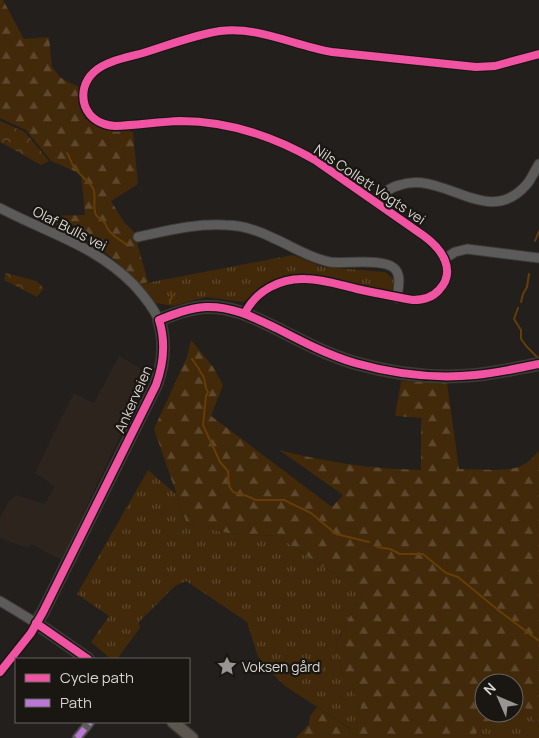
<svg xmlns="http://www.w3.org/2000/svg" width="539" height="738" viewBox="0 0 539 738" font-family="Manrope,sans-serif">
  <defs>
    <pattern id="grass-tufts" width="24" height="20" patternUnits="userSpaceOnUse" patternTransform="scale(1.25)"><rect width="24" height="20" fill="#42290a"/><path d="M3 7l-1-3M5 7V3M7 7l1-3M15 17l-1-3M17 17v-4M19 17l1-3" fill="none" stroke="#5d472d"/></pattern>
    <pattern id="forest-firs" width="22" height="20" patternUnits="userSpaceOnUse" patternTransform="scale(1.25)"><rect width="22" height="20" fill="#42290a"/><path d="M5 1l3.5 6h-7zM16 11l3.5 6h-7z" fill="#5d472d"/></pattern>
    <pattern id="park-crowns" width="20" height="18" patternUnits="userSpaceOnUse" patternTransform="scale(1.25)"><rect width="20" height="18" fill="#42290a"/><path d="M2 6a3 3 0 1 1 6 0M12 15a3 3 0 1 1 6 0" fill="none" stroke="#5d472d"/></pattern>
  </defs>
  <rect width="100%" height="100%" fill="#221f1c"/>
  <polygon fill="#2d251d" points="119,356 137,366 144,376 144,386 61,560 31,544 27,548 0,538 0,518 9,501 16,495 45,504 55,486 35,473 52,437 74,393 94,403"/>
  <g fill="url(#grass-tufts)">
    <polygon points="293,255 323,267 385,272 394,279 392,292 319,278 265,285 243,302 206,297 173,306 156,303 136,285"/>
    <polygon points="148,470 177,495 187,524 228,533 278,536 362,593 336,644 341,671 361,706 351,729 285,686 271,672 258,657 247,622 186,581 175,586 139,622 140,628 117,659 111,659 91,642 109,616 77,594"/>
    <polygon points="519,699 539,727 539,738 475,738 477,731 501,713 514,713 514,703"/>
  </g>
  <g fill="url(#forest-firs)">
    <polygon points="0,0 3,0 24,39 49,37 52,67 61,78 79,87 85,119 133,132 138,184 111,201 124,222 134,232 148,282 136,285 116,261 97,246 40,216 85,215 81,174 51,161 26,130 0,118"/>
    <path d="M191,340L213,367L223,385L211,416L332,507L343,495L279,450C325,462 373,469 421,470V422L422,418L395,416L401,381L447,383L459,469C476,469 503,472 518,467C527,464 534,457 539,450V727L519,699L514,703V683H484V713H501L477,731L475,738H296L309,724L310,716L317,707L350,729L361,707L341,671L336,644L362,593L278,536L228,533L187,524L154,429L187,357Z"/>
  </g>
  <g fill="url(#park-crowns)">
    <polygon points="0,121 25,132 49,161 41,165 0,142"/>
    <polygon points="6,273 36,281 44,288 37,297 4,280"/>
  </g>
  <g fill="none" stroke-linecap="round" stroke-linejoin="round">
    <g stroke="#643e06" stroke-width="2">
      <path d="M67,153C70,157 71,163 74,167C79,175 88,180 93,188C97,196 92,207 96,215C98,218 102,220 105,223C108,233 118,239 126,244"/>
      <polyline points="535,241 539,231"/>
      <polyline points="521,302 523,294 527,287 529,274"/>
      <polyline points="170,303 170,300 172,298 171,293"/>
      <polyline points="518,308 514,319 521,330 521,339 527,347 538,358"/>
      <path d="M192,359L199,369C200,373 203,374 204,378C206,384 204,386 208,392L206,396L203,425L220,462L228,471L229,486L233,492L247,496L256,500H284L311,513L336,534L369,542"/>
      <polyline points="377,547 390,549 400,554 423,554 446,573 458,577 498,610 539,641"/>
    </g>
    <defs>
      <g id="minor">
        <path d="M376,203C379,199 383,195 387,191C391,188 395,186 400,185C445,170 488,230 527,184C532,178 535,170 539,164"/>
        <path d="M0,208C47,233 95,245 134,285C144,296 153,307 159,320"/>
        <path d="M138,237C166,231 196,223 225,225C242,225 259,231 273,238C292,246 309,258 330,262C346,264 383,258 394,268C402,275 398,288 397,298"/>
        <polyline points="444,259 455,252 467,249 539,258"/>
        <path d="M245,313C256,291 280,278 305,279C322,279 340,285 357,289C376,293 395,297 413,300C423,300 432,298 439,290C457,271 442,249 424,236L315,160C273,136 229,121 180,121C158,122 137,125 115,126C102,125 90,119 85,106C81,94 84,81 94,72C105,61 129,57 143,53C169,45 194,35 220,31C258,26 295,46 332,52L476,67L495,66L539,54"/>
        <polyline points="0,601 15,610 36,623"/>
        <polyline points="77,738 90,722"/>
      </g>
      <g id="major">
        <path d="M88,659L36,623L43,612L156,385C164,363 166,342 159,320C174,314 189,308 206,307C233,306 255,318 278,329C303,342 328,355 355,363C394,374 435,379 475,375C497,373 518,368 539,364"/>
        <polyline points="173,722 192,738"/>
      </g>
    </defs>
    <use href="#minor" stroke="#3c3a37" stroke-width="11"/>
    <use href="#major" stroke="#3c3a37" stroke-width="14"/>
    <use href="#minor" stroke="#5d5b59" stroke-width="9"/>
    <use href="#major" stroke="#5d564f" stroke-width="11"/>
    <polyline stroke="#ba77d6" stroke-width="6" stroke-dasharray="12 6" stroke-linecap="butt" points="77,738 90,722"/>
    <defs>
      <g id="cycleway">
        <path d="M245,313C256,291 280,278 305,279C322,279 340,285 357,289C376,293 395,297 413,300C423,300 432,298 439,290C457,271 442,249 424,236L315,160C273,136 229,121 180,121C158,122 137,125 115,126C102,125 90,119 85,106C81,94 84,81 94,72C105,61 129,57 143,53C169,45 194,35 220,31C258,26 295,46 332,52L476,67L495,66L539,54"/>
        <polyline points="36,623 88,659"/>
        <path d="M0,672L31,633L43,612L156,385C164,363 166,342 159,320C174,314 189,308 206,307C233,306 255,318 278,329C303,342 328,355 355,363C394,374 435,379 475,375C497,373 518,368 539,364"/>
      </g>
    </defs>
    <use href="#cycleway" stroke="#1a1611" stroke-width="11"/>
    <use href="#cycleway" stroke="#f153a3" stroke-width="8"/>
  </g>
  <defs>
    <symbol id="sight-bare" viewBox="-9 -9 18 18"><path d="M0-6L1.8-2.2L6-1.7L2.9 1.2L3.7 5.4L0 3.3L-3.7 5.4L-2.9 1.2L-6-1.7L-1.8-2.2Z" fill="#989592" stroke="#1a1611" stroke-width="2.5" paint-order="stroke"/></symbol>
  </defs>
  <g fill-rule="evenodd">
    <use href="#sight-bare" x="213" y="652" width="28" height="28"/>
  </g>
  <g text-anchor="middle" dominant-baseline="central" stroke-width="4.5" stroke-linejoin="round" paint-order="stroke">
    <g font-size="14" fill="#d8d4d1" stroke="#1a1611">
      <text transform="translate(370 184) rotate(34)">Nils Collett Vogts vei</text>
      <text transform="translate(70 228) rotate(27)">Olaf Bulls vei</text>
      <text transform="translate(133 399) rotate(-66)">Ankerveien</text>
    </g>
    <g font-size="14" fill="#d8d4d1" stroke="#1a1611" text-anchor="start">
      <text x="242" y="666">Voksen gård</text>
    </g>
  </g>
  <rect x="15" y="658" width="175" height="65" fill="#1a1611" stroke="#66625e"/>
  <rect x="25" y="674" width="25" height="8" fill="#f153a3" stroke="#66625e"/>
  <text x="60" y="683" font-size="15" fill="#d8d4d1">Cycle path</text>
  <rect x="25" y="699" width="25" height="8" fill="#ba77d6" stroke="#66625e"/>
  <text x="60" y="708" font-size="15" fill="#d8d4d1">Path</text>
  <g transform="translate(499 698) rotate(315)"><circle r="24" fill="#1a1611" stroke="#66625e"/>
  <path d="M0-4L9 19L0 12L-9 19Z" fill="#989592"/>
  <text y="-8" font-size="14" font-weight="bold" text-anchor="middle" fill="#d8d4d1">N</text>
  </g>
</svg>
